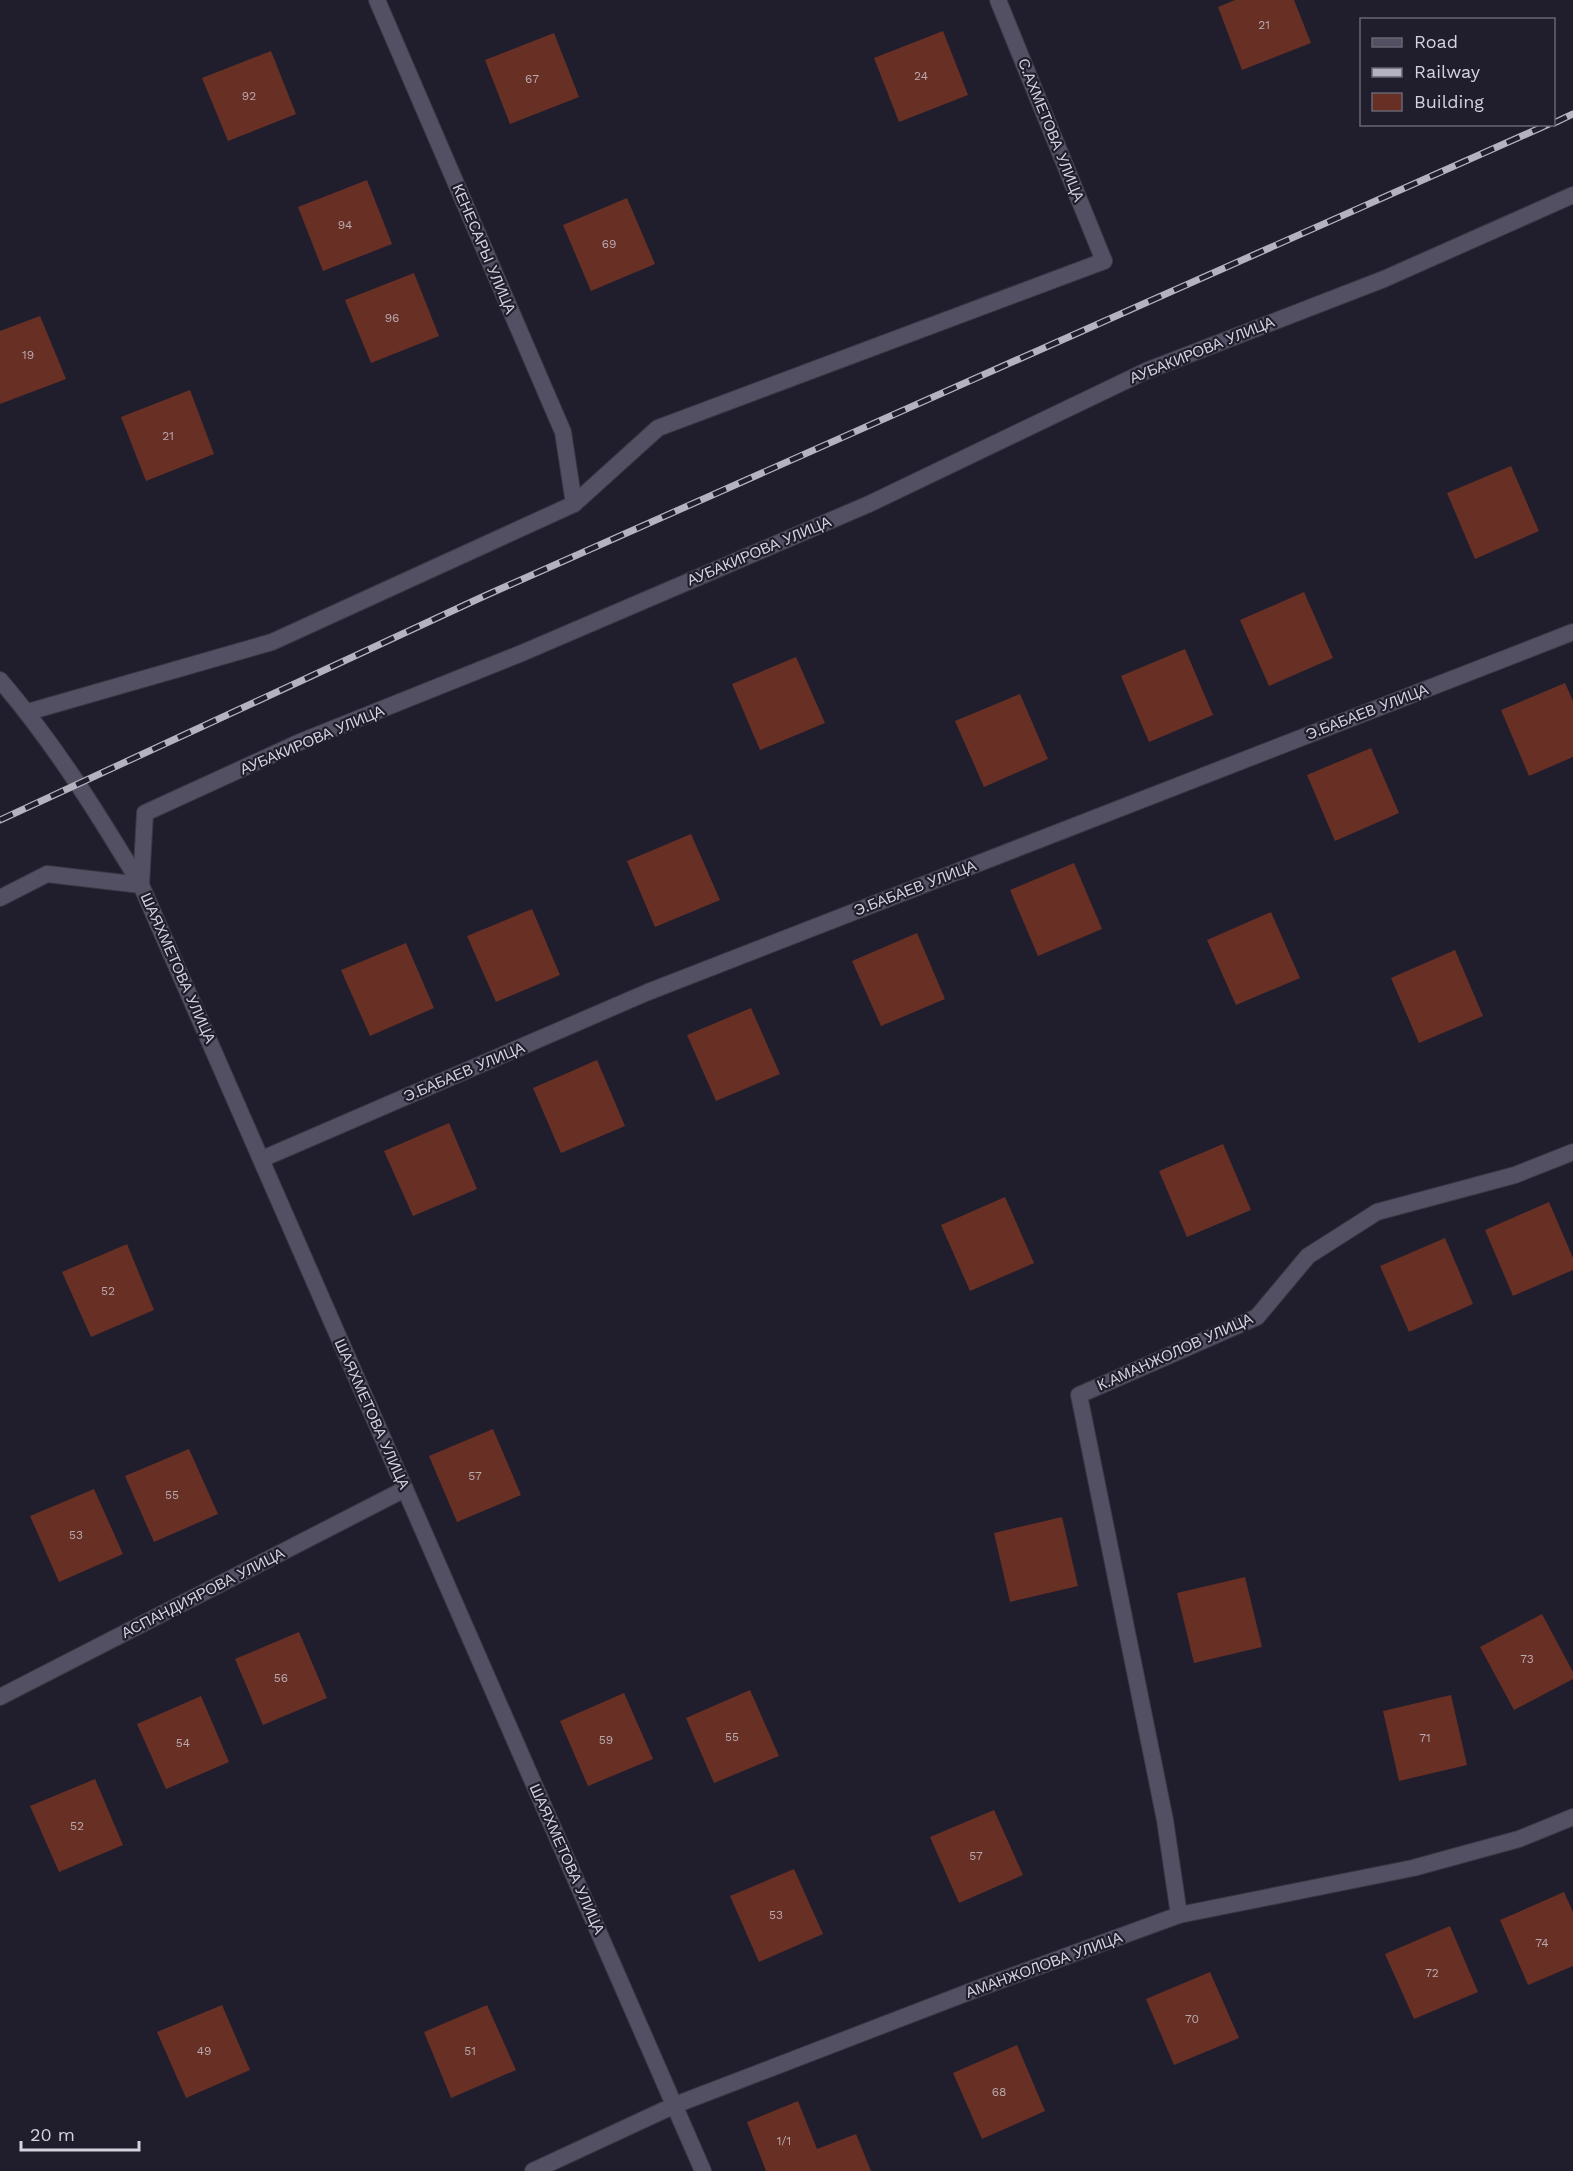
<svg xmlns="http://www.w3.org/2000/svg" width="1573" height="2171" viewBox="0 0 1573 2171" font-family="'Work Sans',sans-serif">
  <rect width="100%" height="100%" fill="#201e2d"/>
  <g fill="#682f24">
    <polygon points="1235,0 1294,0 1311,43 1242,70 1218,7"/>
    <polygon points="943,31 968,95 899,122 874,58"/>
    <polygon points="554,33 579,97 510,124 485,60"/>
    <polygon points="271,51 296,114 228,141 202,78"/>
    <polygon points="367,180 392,244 323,271 298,207"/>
    <polygon points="627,198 655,264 591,291 563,225"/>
    <polygon points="414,273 439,336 371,363 345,300"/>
    <polygon points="40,316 66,379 0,404 0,331"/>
    <polygon points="190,390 214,454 146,481 121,417"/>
    <polygon points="1511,466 1539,531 1475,559 1447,493"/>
    <polygon points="1304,592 1333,658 1269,686 1240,620"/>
    <polygon points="1185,649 1213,715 1149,742 1121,676"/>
    <polygon points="796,657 825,723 760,750 732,684"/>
    <polygon points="1565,683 1573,701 1573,757 1529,776 1501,710"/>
    <polygon points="1020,694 1048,759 984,787 955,721"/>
    <polygon points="1371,748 1399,813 1335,841 1307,775"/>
    <polygon points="691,834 720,900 655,927 627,861"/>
    <polygon points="1074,863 1102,929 1038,956 1010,890"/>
    <polygon points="532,909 560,975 496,1002 467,936"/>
    <polygon points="1271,912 1300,978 1236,1005 1207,940"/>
    <polygon points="917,933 945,999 881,1026 852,961"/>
    <polygon points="406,943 434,1008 370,1036 341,970"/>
    <polygon points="1455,950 1483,1016 1419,1043 1391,978"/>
    <polygon points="751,1008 780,1074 716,1101 687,1035"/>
    <polygon points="597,1060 625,1126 561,1153 533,1088"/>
    <polygon points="449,1123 477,1189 413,1216 384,1151"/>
    <polygon points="1223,1144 1251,1210 1187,1237 1159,1171"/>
    <polygon points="1005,1197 1034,1263 970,1291 941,1225"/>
    <polygon points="1549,1202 1573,1258 1573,1270 1513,1296 1485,1230"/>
    <polygon points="1445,1238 1473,1304 1409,1332 1380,1266"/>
    <polygon points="127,1244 154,1310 91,1337 62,1272"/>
    <polygon points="493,1429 521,1495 457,1522 429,1456"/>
    <polygon points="189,1449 218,1514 154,1542 125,1476"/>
    <polygon points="94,1489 123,1554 59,1582 30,1516"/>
    <polygon points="1062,1517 1078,1586 1010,1602 994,1533"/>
    <polygon points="1245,1577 1262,1647 1194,1663 1177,1593"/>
    <polygon points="1542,1614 1573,1672 1573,1679 1514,1710 1480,1647"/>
    <polygon points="299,1632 327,1698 263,1725 235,1659"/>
    <polygon points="750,1690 779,1756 714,1783 686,1718"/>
    <polygon points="624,1693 653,1759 588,1786 560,1721"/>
    <polygon points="1451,1695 1467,1765 1399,1781 1383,1711"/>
    <polygon points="201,1696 229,1762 166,1789 137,1724"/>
    <polygon points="95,1779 123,1845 59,1872 30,1806"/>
    <polygon points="994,1810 1023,1875 959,1903 930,1837"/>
    <polygon points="794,1869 823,1934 759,1962 730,1896"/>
    <polygon points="1564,1892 1573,1912 1573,1966 1528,1985 1500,1920"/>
    <polygon points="1450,1926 1478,1992 1414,2019 1385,1954"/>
    <polygon points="1210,1972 1239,2038 1174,2065 1146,1999"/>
    <polygon points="222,2005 250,2070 186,2098 157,2032"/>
    <polygon points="487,2005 516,2070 451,2098 424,2032"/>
    <polygon points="1017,2045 1045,2111 982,2139 953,2073"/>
    <polygon points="798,2101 817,2149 856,2134 871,2171 766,2171 747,2122"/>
  </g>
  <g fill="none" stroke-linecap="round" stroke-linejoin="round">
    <defs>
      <polyline id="service" points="574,504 658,428 1104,261"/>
      <g id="minor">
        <polyline points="998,0 1104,261"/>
        <path d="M0,680C55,744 98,814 141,885L703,2171"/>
        <polyline points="28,712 272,642 574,504 563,432 377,0"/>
        <polyline points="0,898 47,874 141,885 145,813 300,742 522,653 869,504 1146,371 1384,279 1573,195"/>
        <polyline points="262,1159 648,992 1573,632"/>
        <polyline points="0,1697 405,1489"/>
        <polyline points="1179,1915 1165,1820 1079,1395 1257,1317 1308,1256 1377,1212 1515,1175 1573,1152"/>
        <polyline points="533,2171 675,2105 982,1987 1179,1915 1413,1868 1519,1839 1573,1817"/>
      </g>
    </defs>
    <use href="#service" stroke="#3a3845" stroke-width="18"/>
    <use href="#minor" stroke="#3a3845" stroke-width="18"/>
    <use href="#service" stroke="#525062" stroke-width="16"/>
    <use href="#minor" stroke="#525062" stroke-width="16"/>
    <defs>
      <g id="rail">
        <polyline points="1554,123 1573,114"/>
        <polyline points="0,820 480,598 1549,124"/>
      </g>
    </defs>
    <use href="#rail" stroke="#b3b2be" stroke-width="7"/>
    <use href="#rail" stroke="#201e2d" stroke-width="4.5" stroke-dasharray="14" stroke-linecap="butt"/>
  </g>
  <g text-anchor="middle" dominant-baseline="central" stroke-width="4.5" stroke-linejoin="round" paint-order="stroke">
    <g font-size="12" fill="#b8a9af">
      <text x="1264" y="25">21</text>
      <text x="921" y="76">24</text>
      <text x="532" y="79">67</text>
      <text x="249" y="96">92</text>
      <text x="345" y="225">94</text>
      <text x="609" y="244">69</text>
      <text x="392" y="318">96</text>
      <text x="28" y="355">19</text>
      <text x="168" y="436">21</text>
      <text x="108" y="1291">52</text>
      <text x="475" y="1476">57</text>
      <text x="172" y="1495">55</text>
      <text x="76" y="1535">53</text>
      <text x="1527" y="1659">73</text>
      <text x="281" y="1678">56</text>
      <text x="732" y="1737">55</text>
      <text x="1425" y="1738">71</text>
      <text x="606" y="1740">59</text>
      <text x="183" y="1743">54</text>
      <text x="77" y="1826">52</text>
      <text x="976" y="1856">57</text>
      <text x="776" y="1915">53</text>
      <text x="1542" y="1943">74</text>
      <text x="1432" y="1973">72</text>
      <text x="1192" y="2019">70</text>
      <text x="204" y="2051">49</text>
      <text x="470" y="2051">51</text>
      <text x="999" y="2092">68</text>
      <text x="784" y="2141">1/1</text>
    </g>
    <g font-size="15" fill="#d3d2dd" stroke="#201e2d">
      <text transform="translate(1051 130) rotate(68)">С.АХМЕТОВА УЛИЦА</text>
      <text transform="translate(484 249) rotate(67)">КЕНЕСАРЫ УЛИЦА</text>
      <text transform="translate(1202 350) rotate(-22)">АУБАКИРОВА УЛИЦА</text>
      <text transform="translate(759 551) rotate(-23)">АУБАКИРОВА УЛИЦА</text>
      <text transform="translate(1367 712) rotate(-21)">Э.БАБАЕВ УЛИЦА</text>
      <text transform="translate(312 740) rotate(-23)">АУБАКИРОВА УЛИЦА</text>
      <text transform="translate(915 888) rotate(-21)">Э.БАБАЕВ УЛИЦА</text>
      <text transform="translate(178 968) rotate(66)">ШАЯХМЕТОВА УЛИЦА</text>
      <text transform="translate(464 1072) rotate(-23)">Э.БАБАЕВ УЛИЦА</text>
      <text transform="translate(1175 1352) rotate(-24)">К.АМАНЖОЛОВ УЛИЦА</text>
      <text transform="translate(372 1414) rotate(66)">ШАЯХМЕТОВА УЛИЦА</text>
      <text transform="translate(203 1593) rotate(-27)">АСПАНДИЯРОВА УЛИЦА</text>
      <text transform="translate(567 1859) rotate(66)">ШАЯХМЕТОВА УЛИЦА</text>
      <text transform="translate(1044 1965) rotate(-20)">АМАНЖОЛОВА УЛИЦА</text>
    </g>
  </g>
  <rect x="1360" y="18" width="195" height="108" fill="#201e2d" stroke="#686673" stroke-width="1.5"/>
  <rect x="1372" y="38" width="30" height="9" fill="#525062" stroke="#686673" stroke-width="1.5"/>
  <text x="1414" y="48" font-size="18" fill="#d3d2dd">Road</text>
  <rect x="1372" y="68" width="30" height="9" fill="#b3b2be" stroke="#686673" stroke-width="1.5"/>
  <text x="1414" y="78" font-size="18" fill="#d3d2dd">Railway</text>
  <rect x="1372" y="93" width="30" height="18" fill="#682f24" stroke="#686673" stroke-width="1.5"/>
  <text x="1414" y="108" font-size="18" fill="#d3d2dd">Building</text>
  <path d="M21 2141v9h118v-9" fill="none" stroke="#d3d2dd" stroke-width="3"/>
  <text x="30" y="2141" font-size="18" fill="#d3d2dd" stroke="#201e2d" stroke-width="4.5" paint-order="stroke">20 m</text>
</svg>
